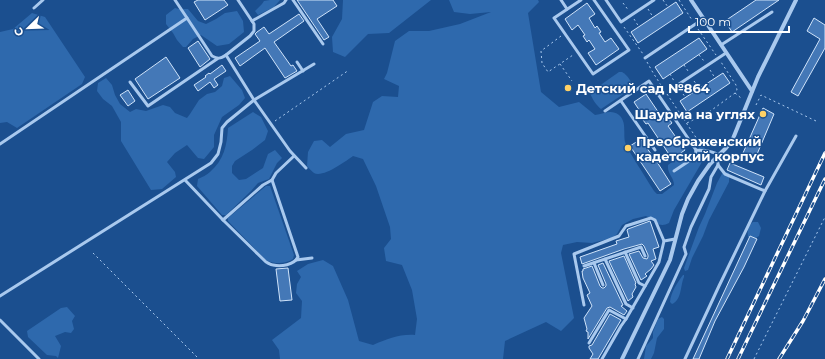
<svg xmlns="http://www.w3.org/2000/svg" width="825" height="359" viewBox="0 0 825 359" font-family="Montserrat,sans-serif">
  <rect width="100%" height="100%" fill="#1b4f8f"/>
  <g fill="#2e69ad">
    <polygon points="270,0 280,0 274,7 258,15 255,11 262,4 264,1"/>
    <polygon points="343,0 431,0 389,33 368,34 345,57 333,52 332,37 342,19"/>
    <path d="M449,0H538L539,2L528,13L541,92L559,107L579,102L595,115C604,114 611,109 619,115C627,122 623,133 625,142C628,150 633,157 637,164C643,173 648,182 654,191L657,194H662L674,185C674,177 667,174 668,165L675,160L687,159L699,150V147L701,146L704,147L706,151L702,162L674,210L669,223C660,228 655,222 648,217L646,216L633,219L622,225L617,234L612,238L592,243L577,242L563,245L561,253L574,318L561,331L546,322L505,341L503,359H280L279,350L272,340L301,318L302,301L296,293L297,284L301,277L297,271L308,264L323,260L333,266L348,300L359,341L373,345C388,339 399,334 415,335L417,319L412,290L402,265L386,261L384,248L391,239L390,227L376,186L363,159L353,156C346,161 323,178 314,173C311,171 309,168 307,166L308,152L314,141L322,140L330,147L346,134L364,130L373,102L382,96L398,97L399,86L384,79L387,73L395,41L409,31H429L460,24L491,12L470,14L454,12Z"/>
    <polygon points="175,8 179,9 188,9 198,21 206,24 216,19 225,13 237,11 243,21 244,32 229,44 217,46 201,35 193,39 186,47 183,47 177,40 173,33 166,24 166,15"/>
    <polygon points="32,13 45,17 85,77 82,84 17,128 7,122 0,123 0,32 13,29"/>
    <path d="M619,72H622C627,75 634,83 631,89L601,109C597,106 592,99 590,93L592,91Z"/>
    <polygon points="230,76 242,90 245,98 239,105 222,117 214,135 214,147 204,159 198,158 187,145 175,153 167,162 175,172 176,177 162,189 151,190 121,141 121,122 112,106 103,99 97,91 98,83 106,78 112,85 115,95 120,104 130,112 136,109 146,111 163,105 170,107 175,113 187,118 190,114 199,100 207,94 215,92 222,86 224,78"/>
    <path d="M253,112L261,117L268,131L265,140L252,150L235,161L232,166V173L239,180L246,179L263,168L268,154L275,150L282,158L277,163L269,179L258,183L251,191L226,215H222L197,186L198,179C202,177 207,175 210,172C224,160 227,145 228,128Z"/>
    <polygon points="723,172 726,172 729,173 729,182 709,220 703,236 692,258 688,270 685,271 684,268 699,227 705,214 717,183"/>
    <path d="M266,186H270L294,255L293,259C286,264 276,264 267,261L228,221V218Z"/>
    <path d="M753,222H758L761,228L759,236L754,239L748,237C747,230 748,226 753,222Z"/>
    <path d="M683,275H684V277C680,286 682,300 672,304L670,302C671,292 677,283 683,275Z"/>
    <polygon points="67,307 75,316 72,321 74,329 71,333 65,332 55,336 61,346 58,358 56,356 47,355 28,337 27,331 61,308"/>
    <polygon points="662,317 664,319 664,329 657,338 654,353 651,359 644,359 646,346 653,338 653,332 658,319"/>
  </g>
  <g fill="#4478b7" stroke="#cfe3fa">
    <polygon points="198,0 224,0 228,5 205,20 194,2"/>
    <polygon points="297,0 333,0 337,6 317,19 329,37 324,40"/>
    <polygon points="756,0 779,0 732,32 725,21"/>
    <polygon points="676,2 683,13 638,43 631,32"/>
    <polygon points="587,3 595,14 589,18 595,28 597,26 601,32 599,33 605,42 611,38 619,49 596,65 588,53 595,49 589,40 587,42 583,36 585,35 578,25 572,30 565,19"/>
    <polygon points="299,14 304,21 274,42 291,66 293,65 297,71 285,78 265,48 240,66 235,58 260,41 255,34 257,32 264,27 269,34"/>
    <polygon points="814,18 825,25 825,48 798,96 791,92 820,39 807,31"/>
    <polygon points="699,38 707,49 663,79 655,67"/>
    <polygon points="198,41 210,59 200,67 188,48"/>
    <polygon points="166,57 180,78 148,99 135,79"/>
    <polygon points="222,65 226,71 214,79 218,85 214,88 210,82 198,91 194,85 206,77 205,76 209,73 210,74"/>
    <polygon points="723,73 730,83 687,112 680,101"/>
    <polygon points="128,90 135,101 128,106 120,95"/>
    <polygon points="646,94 663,119 667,116 672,123 668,126 685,150 672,159 661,142 659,144 656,140 658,138 648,123 646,124 643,120 645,119 634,102"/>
    <polygon points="763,108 774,114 755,159 743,153"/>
    <polygon points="641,139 653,157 656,155 660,161 657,162 671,184 660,191 630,146"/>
    <polygon points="730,163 764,177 761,185 727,170"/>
    <polygon points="650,221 659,247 653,249 656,259 651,261 654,265 651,269 645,274 647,276 641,280 629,254 639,251 643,258 647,259 648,257 648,255 644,246 642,244 624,249 582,264 580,257 617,244 616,241 629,237 627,230 628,229"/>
    <polygon points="750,236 757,239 744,267 715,321 699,359 693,359"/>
    <polygon points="624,256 636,283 635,284 636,287 632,294 633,297 628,301 609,261"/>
    <polygon points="603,263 623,305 621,306 627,311 624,315 610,307 607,308 588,339 588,332 586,331 587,329 584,318 592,306 587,295 590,293 583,278 582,271 583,271 583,269 592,266 600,286 602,288 604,288 606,286 606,284 598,265"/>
    <polygon points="288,268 292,300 280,301 276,269"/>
    <polygon points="610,314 621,320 598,359 590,359 593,354 589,348 589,346 592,345"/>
  </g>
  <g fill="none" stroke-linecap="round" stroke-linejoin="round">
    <g stroke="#a9c9ee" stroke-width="1" stroke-dasharray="2 3" stroke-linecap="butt">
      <polyline points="663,0 668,7"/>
      <polyline points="679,0 692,20"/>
      <polyline points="623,3 629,11"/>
      <polyline points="648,9 653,17"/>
      <polyline points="634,19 639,27"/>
      <polyline points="624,27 643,54"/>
      <polyline points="698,29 716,55"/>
      <polyline points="561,36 541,51 542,63 548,72 573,55"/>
      <polyline points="699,55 704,61"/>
      <polyline points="647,62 652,71 664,90"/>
      <polyline points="560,64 572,81"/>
      <polyline points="684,65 688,71"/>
      <polyline points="710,70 715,78"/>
      <polyline points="670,74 674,81"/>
      <polyline points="694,81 700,89"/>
      <polyline points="680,90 686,98"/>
      <polyline points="735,93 741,98"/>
      <polyline points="667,94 701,145"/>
      <polyline points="756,105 761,95 816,121"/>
      <polyline points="275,121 349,70"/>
      <polyline points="687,123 709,112 735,93 737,90 736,85 721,62"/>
      <polyline points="93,253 199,359"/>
      <polyline points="754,359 825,217"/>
    </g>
    <g stroke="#a9c9ee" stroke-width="3">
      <polyline points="175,0 187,18"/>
      <polyline points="293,0 323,44"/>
      <polyline points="561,0 567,9"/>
      <polyline points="581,0 554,18 593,74 629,50 594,0"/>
      <polyline points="606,0 621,22 654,0"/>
      <polyline points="34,8 43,0"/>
      <polyline points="252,21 284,3 286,0"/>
      <polyline points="721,45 772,12"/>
      <polyline points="226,55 250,36 254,31 254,24 238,0"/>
      <polyline points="645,58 703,19"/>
      <polyline points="297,62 303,71"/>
      <polyline points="130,82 148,106 217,59"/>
      <polyline points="670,90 726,53"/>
      <polyline points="621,101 655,150"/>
      <path d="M605,111L649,81L696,150C703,151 713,150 718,155V165L725,174L765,191"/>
      <path d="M0,144L187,18L212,56C218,59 220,59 226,55L254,100L227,122L222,128L221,142L218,154L211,163L0,296"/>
      <path d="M306,168L290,151L254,100C274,88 294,76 314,64"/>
      <polyline points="674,171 695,157 696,150"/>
      <path d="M185,180L223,220L266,262C268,263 271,265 273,265C281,267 294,265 298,257L272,180L276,173L294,156"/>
      <polyline points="223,220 263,185 272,180"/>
      <polyline points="625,252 639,283 645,286"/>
      <polyline points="605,259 626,304 633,308"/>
      <polyline points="296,260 312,258"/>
      <polyline points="594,263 603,285"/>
      <polyline points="584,266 641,247 645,256"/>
      <polyline points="584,305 574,254 619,236 626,226 651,218 655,220 664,241"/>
      <polyline points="0,320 39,359"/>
      <polyline points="589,343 609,310 626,319"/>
      <polyline points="602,359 621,326 626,319 659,262 664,241 675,239"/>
      <polyline points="638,359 686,254 684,247 691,227 709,189 711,177 718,165"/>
      <polyline points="685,359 719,286 765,191 796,136"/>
    </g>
    <g stroke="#a9c9ee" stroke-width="4">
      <polyline points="691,0 752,91"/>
      <polyline points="622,359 670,260 682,214 688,199 698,181 710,164 726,148 732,141 758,77 796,0"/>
    </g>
    <defs>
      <g id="rail">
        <polyline points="727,359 825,153"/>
        <polyline points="738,359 825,179"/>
        <polyline points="779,359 803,321 825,279"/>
      </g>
    </defs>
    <use href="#rail" stroke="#fff" stroke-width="3.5"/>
    <use href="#rail" stroke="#1b4f8f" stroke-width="2" stroke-dasharray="6" stroke-linecap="butt"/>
  </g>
  <g fill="#ffd166" stroke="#1b4f8f" stroke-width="1.5">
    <circle cx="568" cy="88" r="4"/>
    <circle cx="763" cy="114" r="4"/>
    <circle cx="628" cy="148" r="4"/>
  </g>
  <g text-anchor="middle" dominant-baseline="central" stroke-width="3" stroke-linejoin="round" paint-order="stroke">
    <g font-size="13" font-weight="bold" fill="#fff" stroke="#1b4f8f" text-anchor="start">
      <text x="576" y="88">Детский сад №864</text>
      <text x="755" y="114" text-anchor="end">Шаурма на углях</text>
      <text x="636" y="141">Преображенский<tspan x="636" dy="15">кадетский корпус</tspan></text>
    </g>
  </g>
  <g transform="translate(28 28) rotate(247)" stroke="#1b4f8f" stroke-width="3" paint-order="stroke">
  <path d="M0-3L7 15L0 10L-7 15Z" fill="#ffffff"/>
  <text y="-6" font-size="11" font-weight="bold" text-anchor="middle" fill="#ffffff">С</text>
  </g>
  <path d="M689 26v6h100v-6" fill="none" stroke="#ffffff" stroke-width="2"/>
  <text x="695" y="26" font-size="12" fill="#ffffff" stroke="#1b4f8f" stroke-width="3" paint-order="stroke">100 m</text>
</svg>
